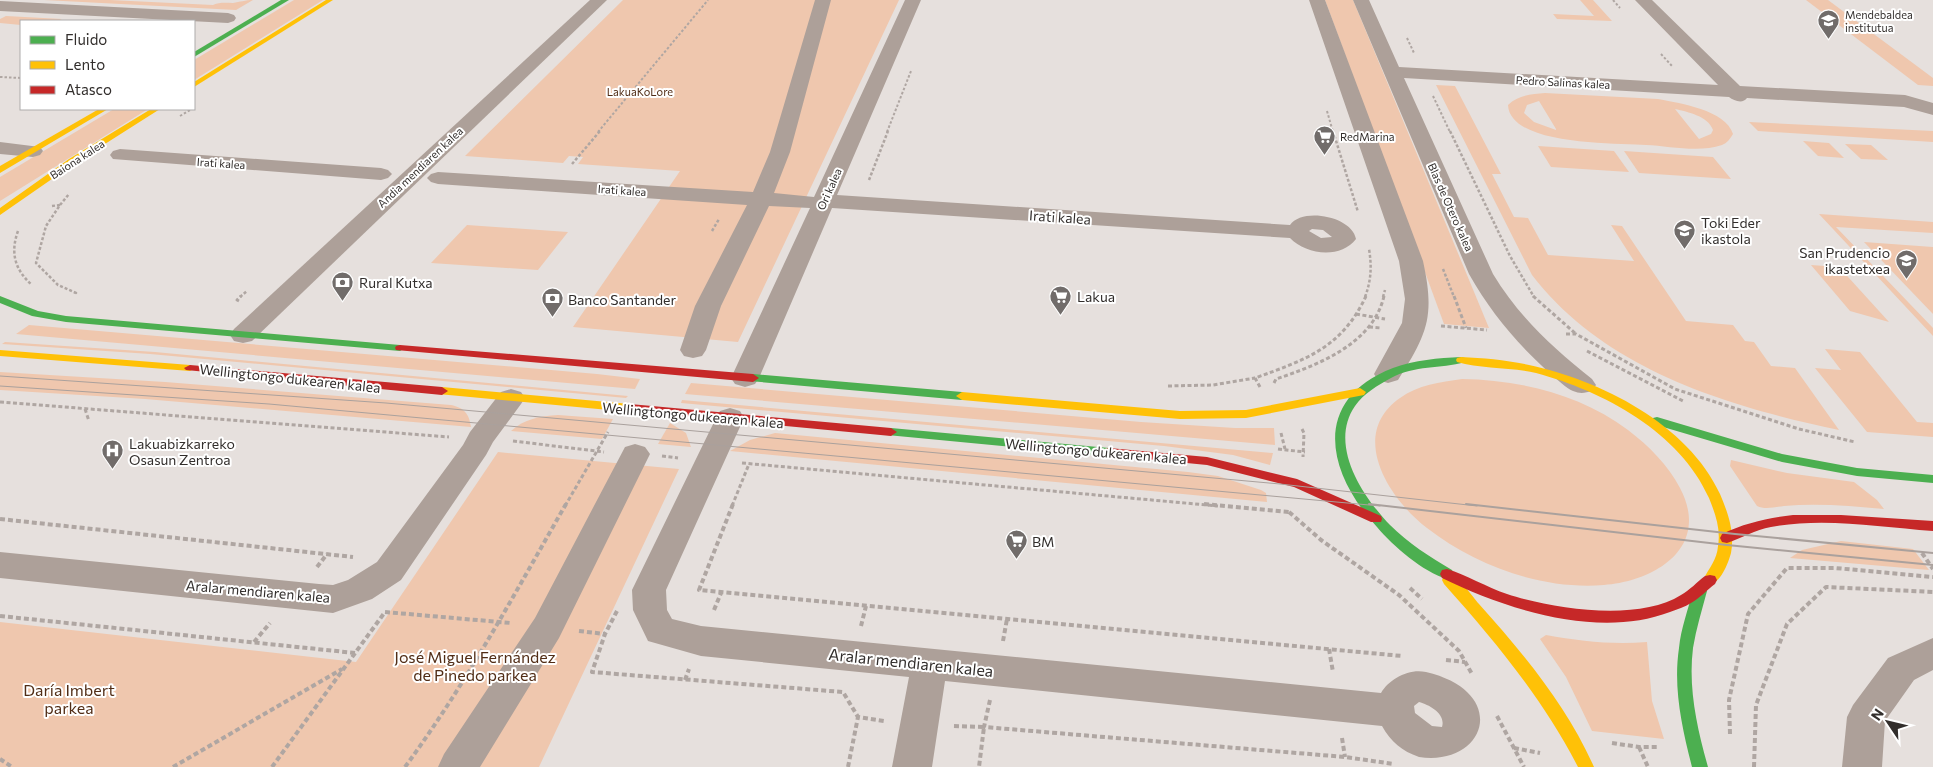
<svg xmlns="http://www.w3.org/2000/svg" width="1933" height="767" viewBox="0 0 1933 767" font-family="Commissioner,sans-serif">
  <rect width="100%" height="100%" fill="#e6e0dd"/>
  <g fill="#efc7ae" fill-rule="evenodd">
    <path d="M44,0H110L213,5C220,2 225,3 233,3C240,2 245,0 253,0L236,10Z"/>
    <polygon points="294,0 323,0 194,80 194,60"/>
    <polygon points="623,0 899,0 738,342 573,327 680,171 578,164 583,157 569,156 563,163 465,156"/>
    <polygon points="1325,0 1353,0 1489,328 1444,324"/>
    <polygon points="1580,0 1593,0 1612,21 1557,19 1553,14 1594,16"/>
    <polygon points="1806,0 1828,0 1933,78 1933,86 1918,85"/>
    <polygon points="6,16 62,19 57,21 21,21 21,25 0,23 0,19"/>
    <path d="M1436,85L1455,86L1501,174H1492L1514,217L1528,218L1548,255L1634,261L1611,225L1622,226L1686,321L1733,325L1745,341L1754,342L1771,366L1795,368L1839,430C1727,406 1605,370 1532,275Z"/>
    <path d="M1545,93L1658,99C1679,103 1726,110 1733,134C1730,139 1727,143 1722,145C1699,153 1669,146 1646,145C1616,143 1510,146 1508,105C1518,95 1532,94 1545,93ZM1539,101L1556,129V130L1534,122L1524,113L1527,105ZM1675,109C1688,112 1708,116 1713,130L1711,134L1699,139Z"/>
    <polygon points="114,109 148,109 0,201 0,177"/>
    <polygon points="1749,122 1933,131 1933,142 1758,131"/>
    <polygon points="1803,141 1829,143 1844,158 1818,156"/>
    <polygon points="1845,144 1871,145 1888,160 1861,159"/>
    <polygon points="1538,146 1614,151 1629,172 1551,167"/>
    <polygon points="1624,151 1713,157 1731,179 1639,173"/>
    <polygon points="1819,214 1933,222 1933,233 1836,227 1933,328 1933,336"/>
    <polygon points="467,225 568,232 538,270 431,263"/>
    <polygon points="1864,242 1933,247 1933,314"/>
    <polygon points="1811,265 1839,267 1889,322 1850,311"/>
    <polygon points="29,325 597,374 640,379 635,389 16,334"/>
    <polygon points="5,342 155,352 628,396 626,398 150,354 2,344"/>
    <polygon points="1825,349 1860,352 1917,422 1933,423 1933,437 1867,432 1815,368 1841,370"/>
    <path d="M0,372L165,382L451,405C464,408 469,413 471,427L145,399L0,390Z"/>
    <path d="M1462,379C1520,380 1580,394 1628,430C1649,446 1668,465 1680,488C1711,547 1656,581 1604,585C1542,590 1476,566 1427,528C1390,500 1347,435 1400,398C1418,385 1440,382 1462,379Z"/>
    <polygon points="691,383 1141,422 1235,428 1274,428 1275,445 685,394"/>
    <polygon points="682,400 1273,453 1270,465 1233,455 1164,446 681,403"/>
    <path d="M558,415L613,419L602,439L511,431C524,419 540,416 558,415Z"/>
    <polygon points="670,423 686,433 691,447 658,444"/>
    <polygon points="775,433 1188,472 1218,476 1261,490 1266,493 1267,502 730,451 750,440"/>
    <polygon points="498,452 679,469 539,767 0,767 0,622 356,662"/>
    <path d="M1731,460L1787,473L1854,482L1877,500L1884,509C1851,506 1817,503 1784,506C1775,507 1765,510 1757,506L1730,466Z"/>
    <polygon points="1841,541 1913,549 1929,570 1790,558 1802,550"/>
    <path d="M1546,635C1580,641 1612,645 1647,642L1652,701L1664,739L1592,731L1566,677L1540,639Z"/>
  </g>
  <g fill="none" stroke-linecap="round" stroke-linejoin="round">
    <g stroke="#afa6a2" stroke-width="2" stroke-dasharray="2.5 2" stroke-linecap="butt">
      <polyline points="1613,0 1620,8"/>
      <polyline points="1407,38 1414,53"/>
      <polyline points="1661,54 1672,66"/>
      <polyline points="0,77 21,78"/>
      <polyline points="1433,96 1450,132"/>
      <polyline points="1327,111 1333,132"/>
      <polyline points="180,116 192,109"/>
      <polyline points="598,132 708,0"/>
      <polyline points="887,132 911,71"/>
    </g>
    <g stroke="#afa6a2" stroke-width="2.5" stroke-dasharray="3 2" stroke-linecap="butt">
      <polyline points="1333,131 1358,212"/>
      <polyline points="1450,131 1510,256 1534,297"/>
      <polyline points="572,164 600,131"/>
      <polyline points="869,180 888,131"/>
      <polyline points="60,205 69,194"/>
      <polyline points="52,206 60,205 46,226 36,263 58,285 76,293 74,294"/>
      <path d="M18,231C10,253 15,270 32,285"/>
      <polyline points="712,231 719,219"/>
      <polyline points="1443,269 1454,297"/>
      <polyline points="240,297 247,291"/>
      <path d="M1365,297C1371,281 1372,267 1369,249"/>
      <polyline points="1383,297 1385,290"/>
    </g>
    <g stroke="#afa6a2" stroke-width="3" stroke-dasharray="4 2.5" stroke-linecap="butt">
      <polyline points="1454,296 1466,328"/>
      <polyline points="1533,296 1576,334"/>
      <polyline points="239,301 237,300 241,296"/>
      <polyline points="1356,314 1385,319"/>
      <polyline points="1441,326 1487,330"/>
      <polyline points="1369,327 1381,328"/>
      <polyline points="1566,334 1576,334 1675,389 1799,429 1855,442"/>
      <polyline points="1587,351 1683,401"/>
      <path d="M1274,383L1276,379C1318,365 1373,344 1384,296"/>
      <polyline points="1168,386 1213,385 1255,378"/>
      <path d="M1260,387L1255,378C1305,360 1342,348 1366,296"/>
      <polyline points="0,402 449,437"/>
      <polyline points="85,409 89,421"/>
      <polyline points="1302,429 1304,433 1303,457"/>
      <polyline points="1281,433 1285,449"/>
      <polyline points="513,441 604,452"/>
      <polyline points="1278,449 1305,452"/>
      <polyline points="662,456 678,458"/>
      <polyline points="742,463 1218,506"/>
      <polyline points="565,506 608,432"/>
      <polyline points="732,506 749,464"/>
    </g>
    <g stroke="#afa6a2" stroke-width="4" stroke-dasharray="5 3" stroke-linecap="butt">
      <polyline points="733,504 699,590 1402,656"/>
      <polyline points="1204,504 1289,512"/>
      <polyline points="1289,512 1321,540 1399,595 1459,651 1472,674"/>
      <polyline points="0,519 353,557"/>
      <polyline points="1922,553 1933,569"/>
      <polyline points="317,567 327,554"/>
      <polyline points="1410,588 1422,599"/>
      <polyline points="714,610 721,593"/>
      <polyline points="617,611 605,634 592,672 843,692 858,717"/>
      <polyline points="385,612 511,623"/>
      <polyline points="0,616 355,653"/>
      <polyline points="861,626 866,606"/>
      <polyline points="579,631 605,634"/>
      <polyline points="1003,641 1007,619"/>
      <polyline points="254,642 270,623"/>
      <polyline points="1329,649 1333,672"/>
      <polyline points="1446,660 1465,662"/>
      <polyline points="685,680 689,669"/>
      <polyline points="990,700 984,727 1345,757 1394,764"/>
      <polyline points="1497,716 1524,767"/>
      <polyline points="954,726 984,727 979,767"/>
      <polyline points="1730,734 1729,700 1748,614 1787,568 1835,568 1933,577"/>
      <polyline points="1342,738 1345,757"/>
      <polyline points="1612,743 1639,747 1658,747"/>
      <polyline points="1639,747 1648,767"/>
      <polyline points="1514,748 1540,753"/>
      <polyline points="0,759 12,767"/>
      <polyline points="173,767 342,669"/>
      <polyline points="272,767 385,612"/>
      <path d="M405,767C466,684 515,593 566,504"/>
      <polyline points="848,767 858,717 884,721"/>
      <polyline points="1754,767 1756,705 1787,624 1826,587 1933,592"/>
    </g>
    <g fill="#ada099" fill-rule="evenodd">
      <polygon points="590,0 607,0 252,341 243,343 234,341 230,335 234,329"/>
      <path d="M815,0H831L790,152L774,193L814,197L905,0H921L837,195L1290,225C1302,207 1352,216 1356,239C1341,259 1306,255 1290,238L832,208L759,378L755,384L745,387L735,384L731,378L810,208L769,206L721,306L706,350L702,356L693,358L684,356L680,350L695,306L747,205L438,184L431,182L427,178L431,174L438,172L753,192L770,152ZM1312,229L1323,230L1332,237L1321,238L1309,231Z"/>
      <path d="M1309,0H1325L1423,261C1435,316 1428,333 1398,380L1388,383L1378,380L1374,374L1402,323L1405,299L1399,261Z"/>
      <path d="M1353,0H1369L1399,67L1718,85L1635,0H1652L1740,86L1905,95L1933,103V115L1904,107L1747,98C1743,104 1734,101 1729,97L1404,78L1493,274C1519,317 1553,348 1592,379L1596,385L1592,391C1585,393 1580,394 1573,391C1566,388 1558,380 1552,375C1518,345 1491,313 1469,274Z"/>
      <polygon points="0,1 228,13 234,15 236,18 234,21 228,23 0,11"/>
      <polygon points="0,142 40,147 43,151 40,155 33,157 0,154"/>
      <polygon points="120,149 381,168 388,170 392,174 388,178 381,180 113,159 110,155 113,151"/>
      <polygon points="511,389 521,392 525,398 521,404 493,442 486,455 401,580 372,599 333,613 0,578 0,552 319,584 333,585 348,580 377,562 463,445 470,432 501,392"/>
      <path d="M730,408L740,411L744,418L666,590L667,610L672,619L701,626L1381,693C1389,679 1409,668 1426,672C1511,692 1486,767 1419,757C1402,751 1391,742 1382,726L945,681L932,767H892L909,677L701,656L648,641L633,610L632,590L716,418L720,411ZM1419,702C1430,705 1446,714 1442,727L1432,726L1415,713L1414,706Z"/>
      <polygon points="635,444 645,447 650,454 559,638 480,767 438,767 444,754 535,618 625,447"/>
      <polygon points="1933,638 1933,670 1914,680 1885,721 1882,767 1842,767 1847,717 1853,705 1888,658"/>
    </g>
    <g fill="#4caf50" fill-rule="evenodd">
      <polygon points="281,0 289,0 194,57 194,52"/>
      <polygon points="0,296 38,311 66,316 400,345 405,348 400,351 66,322 32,316 0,303"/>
      <path d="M1461,357L1465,358L1466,360L1465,362C1440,369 1415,365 1391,378C1378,385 1363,394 1355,406C1328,445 1363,497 1390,525C1408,543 1430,557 1452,570L1454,574L1452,578L1447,579C1423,572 1393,546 1377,527C1327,473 1310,400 1393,368C1415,360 1438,358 1461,357Z"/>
      <polygon points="753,374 962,392 968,396 962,400 749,381 747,378 749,375"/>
      <polygon points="1657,417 1782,454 1857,468 1933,475 1933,483 1857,476 1782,462 1653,424 1651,421 1653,418"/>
      <polygon points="891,428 1109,448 1113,449 1115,452 1113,455 1109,456 887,435 885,432 887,429"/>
      <path d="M1700,586L1705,587L1707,591C1702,610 1696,629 1693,648C1688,688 1697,728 1708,767H1692C1682,728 1673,688 1679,648C1681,628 1688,610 1693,591L1695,587Z"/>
    </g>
    <g fill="#ffc107" fill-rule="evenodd">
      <polygon points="326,0 333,0 194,87 194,82"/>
      <polygon points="99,109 108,109 0,173 0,166"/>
      <polygon points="151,109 160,109 75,163 0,215 0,208 69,159"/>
      <polygon points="0,350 190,365 196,368 190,371 0,356"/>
      <path d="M1461,357C1484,358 1506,360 1529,365C1600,380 1688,424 1720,494C1728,513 1735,532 1731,553C1728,564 1719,588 1705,584L1703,580C1709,568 1717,560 1718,546C1721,529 1715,513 1709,498C1680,432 1603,391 1536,373C1510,367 1481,369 1457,362L1456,360L1457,358Z"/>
      <polygon points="442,387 630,404 636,408 630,412 438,394 436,391 438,388"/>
      <polygon points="1360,388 1366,392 1364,395 1246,418 1180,419 962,400 956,396 962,392 1180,411 1246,410"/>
      <path d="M1449,575C1461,578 1471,595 1479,604C1523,653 1567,706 1594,767H1578C1543,699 1495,641 1444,584L1442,580L1444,576Z"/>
    </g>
    <g fill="#c62828" fill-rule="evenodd">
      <polygon points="400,345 753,374 759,378 753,382 396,350 395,348 396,346"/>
      <polygon points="190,365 442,387 448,391 442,395 186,370 184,368"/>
      <polygon points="630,404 891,428 897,432 891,436 626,411 624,408"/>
      <polygon points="1109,448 1207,457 1297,479 1381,516 1382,519 1381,522 1371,522 1294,487 1207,465 1105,455 1103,452 1105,449"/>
      <path d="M1793,515H1841L1933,521V531C1880,527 1823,517 1771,527C1755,530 1742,538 1727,543L1722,542L1720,538L1722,534C1745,523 1768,518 1793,515Z"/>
      <path d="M1447,569C1467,575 1486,587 1507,594C1552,609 1639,622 1681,595C1690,590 1697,582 1705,576L1710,575L1715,576L1717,580L1715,584C1707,590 1700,598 1691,603C1685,607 1677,609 1670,612C1599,639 1507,610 1442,578L1440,574L1442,570Z"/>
    </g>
    <g stroke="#aaa19d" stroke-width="1">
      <polyline points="0,376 386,403 1280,484 1477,506"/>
      <polyline points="0,386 269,404 1380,506"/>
    </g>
    <g stroke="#aaa19d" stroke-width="2">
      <polyline points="1369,504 1727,545 1933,565"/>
      <polyline points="1466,504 1735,534 1933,553"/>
    </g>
  </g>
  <defs>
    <symbol id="school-pin" viewBox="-11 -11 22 30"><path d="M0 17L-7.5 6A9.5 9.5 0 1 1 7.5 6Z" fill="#716c6a" stroke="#fff"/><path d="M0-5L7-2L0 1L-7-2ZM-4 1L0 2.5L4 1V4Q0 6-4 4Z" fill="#fff"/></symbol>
    <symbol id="supermarket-pin" viewBox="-11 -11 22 30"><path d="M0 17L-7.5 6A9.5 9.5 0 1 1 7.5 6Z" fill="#716c6a" stroke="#fff"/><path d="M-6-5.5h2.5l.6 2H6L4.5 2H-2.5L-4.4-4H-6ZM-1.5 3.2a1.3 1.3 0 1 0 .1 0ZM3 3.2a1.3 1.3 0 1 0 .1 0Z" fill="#fff"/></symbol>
    <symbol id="bank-pin" viewBox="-11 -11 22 30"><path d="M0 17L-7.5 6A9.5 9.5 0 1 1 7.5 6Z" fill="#716c6a" stroke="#fff"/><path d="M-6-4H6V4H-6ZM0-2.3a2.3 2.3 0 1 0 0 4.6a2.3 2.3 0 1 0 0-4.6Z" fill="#fff"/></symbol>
    <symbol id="hospital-pin" viewBox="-11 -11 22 30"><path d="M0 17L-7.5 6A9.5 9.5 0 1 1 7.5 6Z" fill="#716c6a" stroke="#fff"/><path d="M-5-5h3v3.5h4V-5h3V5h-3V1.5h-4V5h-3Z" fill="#fff"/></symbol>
  </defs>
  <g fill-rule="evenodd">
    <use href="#school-pin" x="1816" y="8" width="25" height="34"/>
    <use href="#supermarket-pin" x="1312" y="124" width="25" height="34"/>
    <use href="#school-pin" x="1672" y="218" width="25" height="34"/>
    <use href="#school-pin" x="1894" y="248" width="25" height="34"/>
    <use href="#bank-pin" x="330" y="270" width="25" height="34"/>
    <use href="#supermarket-pin" x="1048" y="284" width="25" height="34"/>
    <use href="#bank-pin" x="540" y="286" width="25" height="34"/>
    <use href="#hospital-pin" x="100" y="438" width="25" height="34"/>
    <use href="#supermarket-pin" x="1004" y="528" width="25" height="34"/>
  </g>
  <g text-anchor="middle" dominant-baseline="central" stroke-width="4" stroke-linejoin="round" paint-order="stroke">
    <g font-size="11" fill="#322e2c" stroke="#fff" text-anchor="start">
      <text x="1845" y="14">Mendebaldea<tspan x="1845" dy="13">institutua</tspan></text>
      <text x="1340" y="136">RedMarina</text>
    </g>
    <g font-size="11" fill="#322e2c" stroke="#fff">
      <text transform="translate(1563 82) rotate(3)">Pedro Salinas kalea</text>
      <text transform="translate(77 159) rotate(-33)">Baiona kalea</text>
      <text transform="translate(221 163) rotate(4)">Irati kalea</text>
      <text transform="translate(420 167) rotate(-43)">Andia mendiaren kalea</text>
      <text transform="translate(829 189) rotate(-66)">Ori kalea</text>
      <text transform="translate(622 190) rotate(4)">Irati kalea</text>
      <text transform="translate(1451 207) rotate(66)">Blas de Otero kalea</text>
    </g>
    <g font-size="11" fill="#512d16" stroke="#fff">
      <text x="640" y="91">LakuaKoLore</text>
    </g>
    <g font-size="14" fill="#322e2c" stroke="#fff">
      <text transform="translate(1060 217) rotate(4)">Irati kalea</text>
      <text transform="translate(290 378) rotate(6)">Wellingtongo dukearen kalea</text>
      <text transform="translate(693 415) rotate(5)">Wellingtongo dukearen kalea</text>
      <text transform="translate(1096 451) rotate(5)">Wellingtongo dukearen kalea</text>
      <text transform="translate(258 591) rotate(5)">Aralar mendiaren kalea</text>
    </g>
    <g font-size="14" fill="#322e2c" stroke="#fff" text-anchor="start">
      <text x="1701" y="222">Toki Eder<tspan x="1701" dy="16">ikastola</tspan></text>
      <text x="1890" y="252" text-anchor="end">San Prudencio<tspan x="1890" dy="16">ikastetxea</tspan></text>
      <text x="359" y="282">Rural Kutxa</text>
      <text x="1077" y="296">Lakua</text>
      <text x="568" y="299">Banco Santander</text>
      <text x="129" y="443">Lakuabizkarreko<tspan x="129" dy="16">Osasun Zentroa</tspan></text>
      <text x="1032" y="541">BM</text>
    </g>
    <g font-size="16" fill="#512d16" stroke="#fff">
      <text x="475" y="656">José Miguel Fernández<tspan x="475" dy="18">de Pinedo parkea</tspan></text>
      <text x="69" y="689">Daría Imbert<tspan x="69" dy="18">parkea</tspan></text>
    </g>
    <g font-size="16" fill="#322e2c" stroke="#fff">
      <text transform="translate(911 662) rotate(6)">Aralar mendiaren kalea</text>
    </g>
  </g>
  <rect x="20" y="20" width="175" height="90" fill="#ffffff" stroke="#adabab"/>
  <rect x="30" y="36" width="25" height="8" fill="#4caf50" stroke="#adabab"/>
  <text x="65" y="45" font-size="15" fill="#322e2c">Fluido</text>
  <rect x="30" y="61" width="25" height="8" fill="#ffc107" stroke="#adabab"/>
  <text x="65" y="70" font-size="15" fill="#322e2c">Lento</text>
  <rect x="30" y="86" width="25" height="8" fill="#c62828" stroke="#adabab"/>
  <text x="65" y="95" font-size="15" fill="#322e2c">Atasco</text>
  <g transform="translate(1888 722) rotate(305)" stroke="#ffffff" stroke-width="4" paint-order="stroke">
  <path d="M0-4L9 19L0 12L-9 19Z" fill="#322e2c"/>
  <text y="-8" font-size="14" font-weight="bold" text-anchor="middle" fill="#322e2c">N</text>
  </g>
</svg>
